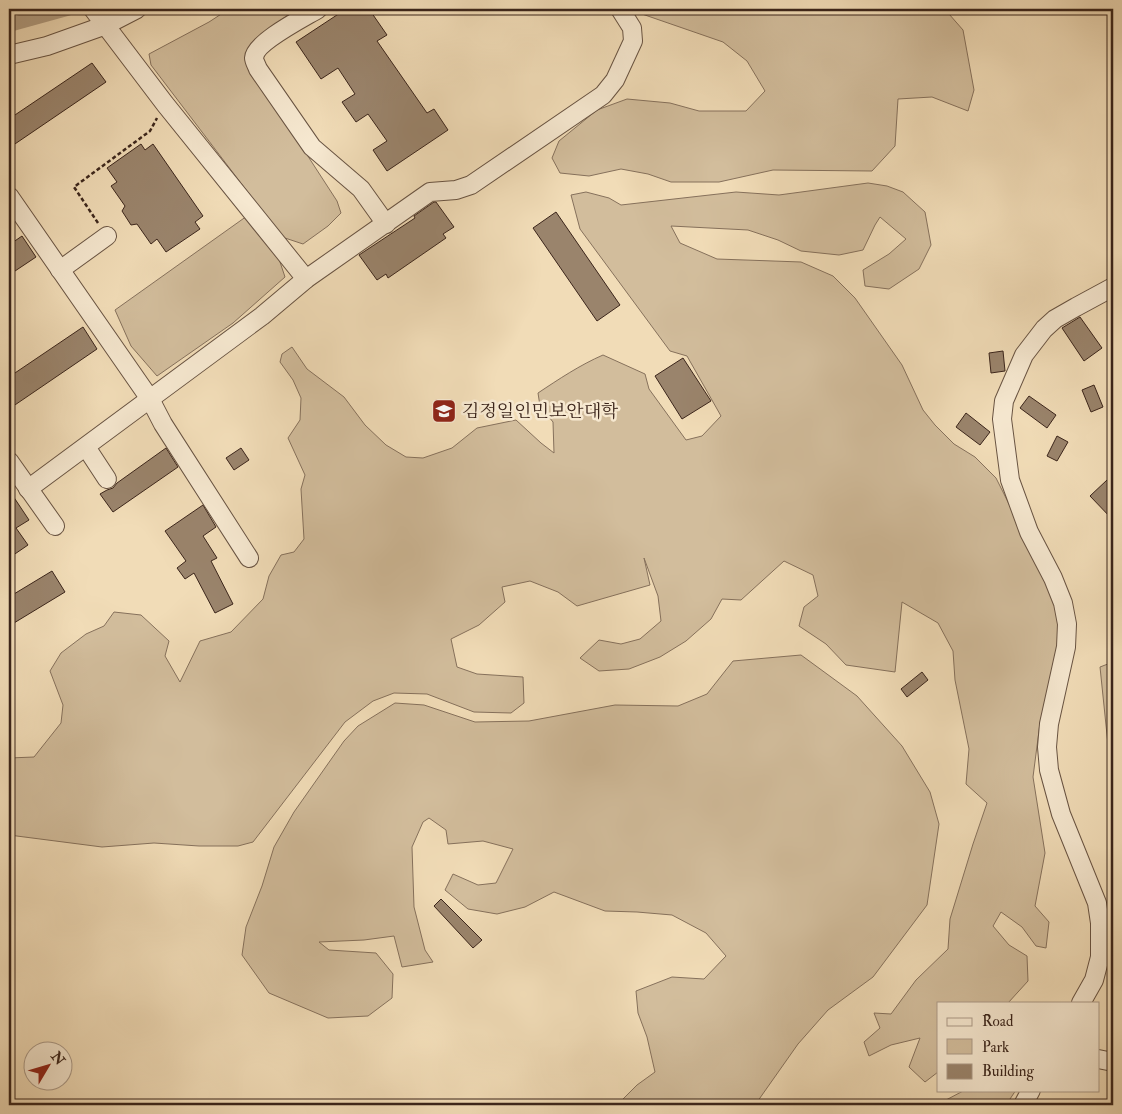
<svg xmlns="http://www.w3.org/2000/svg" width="1122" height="1114" viewBox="0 0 1122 1114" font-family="'IM FELL Double Pica','Noto Serif KR',serif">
  <rect width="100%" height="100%" fill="#f1dcb7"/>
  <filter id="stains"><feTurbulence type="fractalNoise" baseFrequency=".004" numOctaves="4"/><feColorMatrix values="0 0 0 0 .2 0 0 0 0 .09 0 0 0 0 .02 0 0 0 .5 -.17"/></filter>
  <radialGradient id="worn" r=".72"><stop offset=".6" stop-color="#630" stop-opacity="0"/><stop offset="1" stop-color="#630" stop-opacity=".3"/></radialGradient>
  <g fill="#d2bd9c" stroke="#86715c">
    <polygon points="9,9 34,9 9,16"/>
    <polygon points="229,9 296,9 259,36 249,48 250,61 265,90 337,201 341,213 328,226 303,244 282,237 151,65 149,54 209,22"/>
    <polygon points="636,9 947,9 949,14 963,30 974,90 968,111 932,97 898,99 895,146 872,171 773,170 719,182 671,182 648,174 621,169 589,176 560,173 552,158 559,141 597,110 627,99 670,103 699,111 746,111 765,91 747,61 723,42 642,14"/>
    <path d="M868,183L887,186L903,192L925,212L931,245L919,269L889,289L865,286L863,270L889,254L906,239L880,217L875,225L863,250L839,255L801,251L778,240L748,230L671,226L680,243L717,259L801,262L833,276L855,298L902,365L923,410L935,425L954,444L975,457L996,478L1046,578L1058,616L1061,642L1040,723L1033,777L1045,853L1035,906L1049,922L1046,948L1036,946L1022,927L1001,912L993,926L1009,945L1027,956L1028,981L1008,1003H938V1072L925,1082L909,1067L920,1038L891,1045L869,1056L864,1042L880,1028L874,1013L891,1014L916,980L948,949L950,919L973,844L987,803L966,784L969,749L955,680L953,651L938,623L902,602L895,672L846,665L826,644L799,626L804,607L818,596L813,575L784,561L741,600L722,599L711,619L686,641L660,657L629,669L599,671L580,658L599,640L621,644L640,639L661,621L658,596L644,558L650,585L577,606L558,592L530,581L502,587L505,602L479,625L451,639L457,667L477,674L523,677L524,703L511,713L474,712L427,694L394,693L373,701L345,722L253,842L238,846H199L154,843L102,847L9,835V758L34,757L61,723L63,705L50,671L61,653L86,634L104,626L114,612L141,615L169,641L165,656L180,682L200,641L231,632L263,599L269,576L281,555L294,552L304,539L301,489L305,475L288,438L300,420L301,398L293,380L280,362L282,354L292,347L307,369L344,397L365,425L386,445L406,457L423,458L452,448L477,428L516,420L541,443L554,453L553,422L540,406L538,393C559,379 580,365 603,355L645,374L649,389L686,440L702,436L721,416L687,356L670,351L580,229L571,195L586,192L609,198L621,205L736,192L779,195Z"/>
    <polygon points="247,216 278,256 285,277 233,323 157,376 131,346 115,310"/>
    <polygon points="801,655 857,696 902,746 930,792 939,824 927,905 873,977 828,1010 798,1044 755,1105 617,1105 637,1085 655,1072 647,1037 638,1013 636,991 672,977 704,979 726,956 706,933 672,915 637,912 605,911 554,892 525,907 497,914 468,909 445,890 453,874 478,885 496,883 513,849 483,841 448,844 446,830 429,818 423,822 412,847 414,907 425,950 433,962 402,967 394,936 364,940 319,942 329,950 376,953 393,974 392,998 368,1016 328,1018 269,993 242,955 246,927 262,886 274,847 294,812 344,741 358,726 395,703 424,705 475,722 529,721 615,705 678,706 707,694 733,661"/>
    <polygon points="1113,662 1113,793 1100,667"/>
    <polygon points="965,1090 1016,1090 1006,1105 942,1105 946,1100"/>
  </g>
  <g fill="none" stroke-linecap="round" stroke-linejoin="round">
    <polyline stroke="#b39e82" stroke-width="14" points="9,25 67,9"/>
  </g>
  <g fill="#9a846c" stroke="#3b251b">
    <polygon points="346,9 369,9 387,35 377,41 427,113 434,109 448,130 387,171 373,150 387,141 368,114 356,122 342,102 355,94 338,68 321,79 296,42"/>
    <polygon points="92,63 106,82 9,148 9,119"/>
    <polygon points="141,144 145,150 153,144 203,216 195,222 200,229 166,252 157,239 151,244 137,224 131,225 122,211 125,206 111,186 117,182 107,168"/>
    <polygon points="434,202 436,202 454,227 443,234 446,238 388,278 386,274 377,280 359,255 415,218 414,216"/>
    <polygon points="556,212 620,305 597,321 533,228"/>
    <polygon points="22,236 36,257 9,275 9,245"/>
    <polygon points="1080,317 1102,348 1084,361 1062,328"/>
    <polygon points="83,327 97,349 9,409 9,377"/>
    <polygon points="1003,351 1005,371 991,373 989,353"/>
    <polygon points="683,358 711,401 682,419 655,376"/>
    <polygon points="1094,385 1103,407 1091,412 1082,390"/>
    <polygon points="1029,396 1056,415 1047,428 1020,408"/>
    <polygon points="966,413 990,432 980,445 956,427"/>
    <polygon points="1057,436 1068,442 1057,461 1047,456"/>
    <polygon points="166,448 178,467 113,512 100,494 107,490 113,488 117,483"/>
    <polygon points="241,448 249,460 234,470 226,458"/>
    <polygon points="1107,480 1113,487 1113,520 1090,496"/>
    <polygon points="9,490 29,520 16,528 28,545 9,558"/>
    <polygon points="203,505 216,527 203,536 217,558 211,561 233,604 215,613 194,573 185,579 177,568 186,561 165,531"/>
    <polygon points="52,571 65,592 9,626 9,597"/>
    <polygon points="922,672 928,680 907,697 901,689"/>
    <polygon points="441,899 482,940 473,948 434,906"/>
  </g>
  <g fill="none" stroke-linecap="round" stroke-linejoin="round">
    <defs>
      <g id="minor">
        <polyline points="93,9 165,104 306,279"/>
        <path d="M318,9C305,17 255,42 254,58C254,61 257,66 258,69L312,147L361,189L386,224"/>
        <polyline points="9,55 47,46 106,25 137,9"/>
        <polyline points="9,196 150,399 163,424 249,558"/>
        <polyline points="60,270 107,236"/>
        <polyline points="86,447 107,479"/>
        <polyline points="9,461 55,526"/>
        <polyline points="28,489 262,316 306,279 430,192 456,190 471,185 603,95 615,80 633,41 632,28 620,9"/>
        <polyline points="1081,1003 1094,980 1100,957 1100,923 1097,903 1061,814 1049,770 1047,747 1049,724 1066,647 1067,624 1063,603 1053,578 1029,532 1010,480 1002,419 1004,401 1024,355 1044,329 1055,319 1076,307 1113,287"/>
        <polyline points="1098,1059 1113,1062"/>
        <polyline points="1023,1105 1031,1090"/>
      </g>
    </defs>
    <use href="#minor" stroke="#685342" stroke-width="20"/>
    <polyline stroke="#3b251b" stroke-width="2.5" stroke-dasharray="4 2.5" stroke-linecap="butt" points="98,223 74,187 150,131 157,118"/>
    <use href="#minor" stroke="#f6e8d0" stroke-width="18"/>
  </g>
  <defs>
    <symbol id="university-square" viewBox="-11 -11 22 22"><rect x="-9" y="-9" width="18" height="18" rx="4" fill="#8f2418" stroke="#f6e8d0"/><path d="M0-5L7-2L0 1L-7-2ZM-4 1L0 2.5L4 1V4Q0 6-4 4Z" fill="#fff"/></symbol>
  </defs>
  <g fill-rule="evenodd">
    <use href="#university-square" x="430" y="397" width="28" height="28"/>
  </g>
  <g text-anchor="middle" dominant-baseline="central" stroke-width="5" stroke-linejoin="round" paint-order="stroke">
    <g font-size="18" fill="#3b251b" stroke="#f6e8d0" text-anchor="start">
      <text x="462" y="411">김정일인민보안대학</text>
    </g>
  </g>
  <rect width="1122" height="1114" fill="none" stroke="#f1dcb7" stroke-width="30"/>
  <rect x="10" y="10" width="1102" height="1094" fill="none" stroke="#3b251b" stroke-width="2.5"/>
  <rect x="15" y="15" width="1092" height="1084" fill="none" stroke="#3b251b"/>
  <rect x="937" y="1002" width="162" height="90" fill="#f6e8d0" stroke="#ab9a88"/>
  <rect x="947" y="1018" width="25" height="8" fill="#f6e8d0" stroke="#ab9a88"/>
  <text x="982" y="1026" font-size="15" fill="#3b251b">Road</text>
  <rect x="947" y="1039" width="25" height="15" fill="#d2bd9c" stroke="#ab9a88"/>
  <text x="982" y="1052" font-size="15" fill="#3b251b">Park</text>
  <rect x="947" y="1064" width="25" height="15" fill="#9a846c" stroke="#ab9a88"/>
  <text x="982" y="1076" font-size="15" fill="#3b251b">Building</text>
  <g transform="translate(48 1066) rotate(52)"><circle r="24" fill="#f6e8d0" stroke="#ab9a88"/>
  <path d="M0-4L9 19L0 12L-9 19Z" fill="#8f2418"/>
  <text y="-8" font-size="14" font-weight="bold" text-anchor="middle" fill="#3b251b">N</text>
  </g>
  <rect width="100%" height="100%" filter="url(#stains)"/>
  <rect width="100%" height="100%" fill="url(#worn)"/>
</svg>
